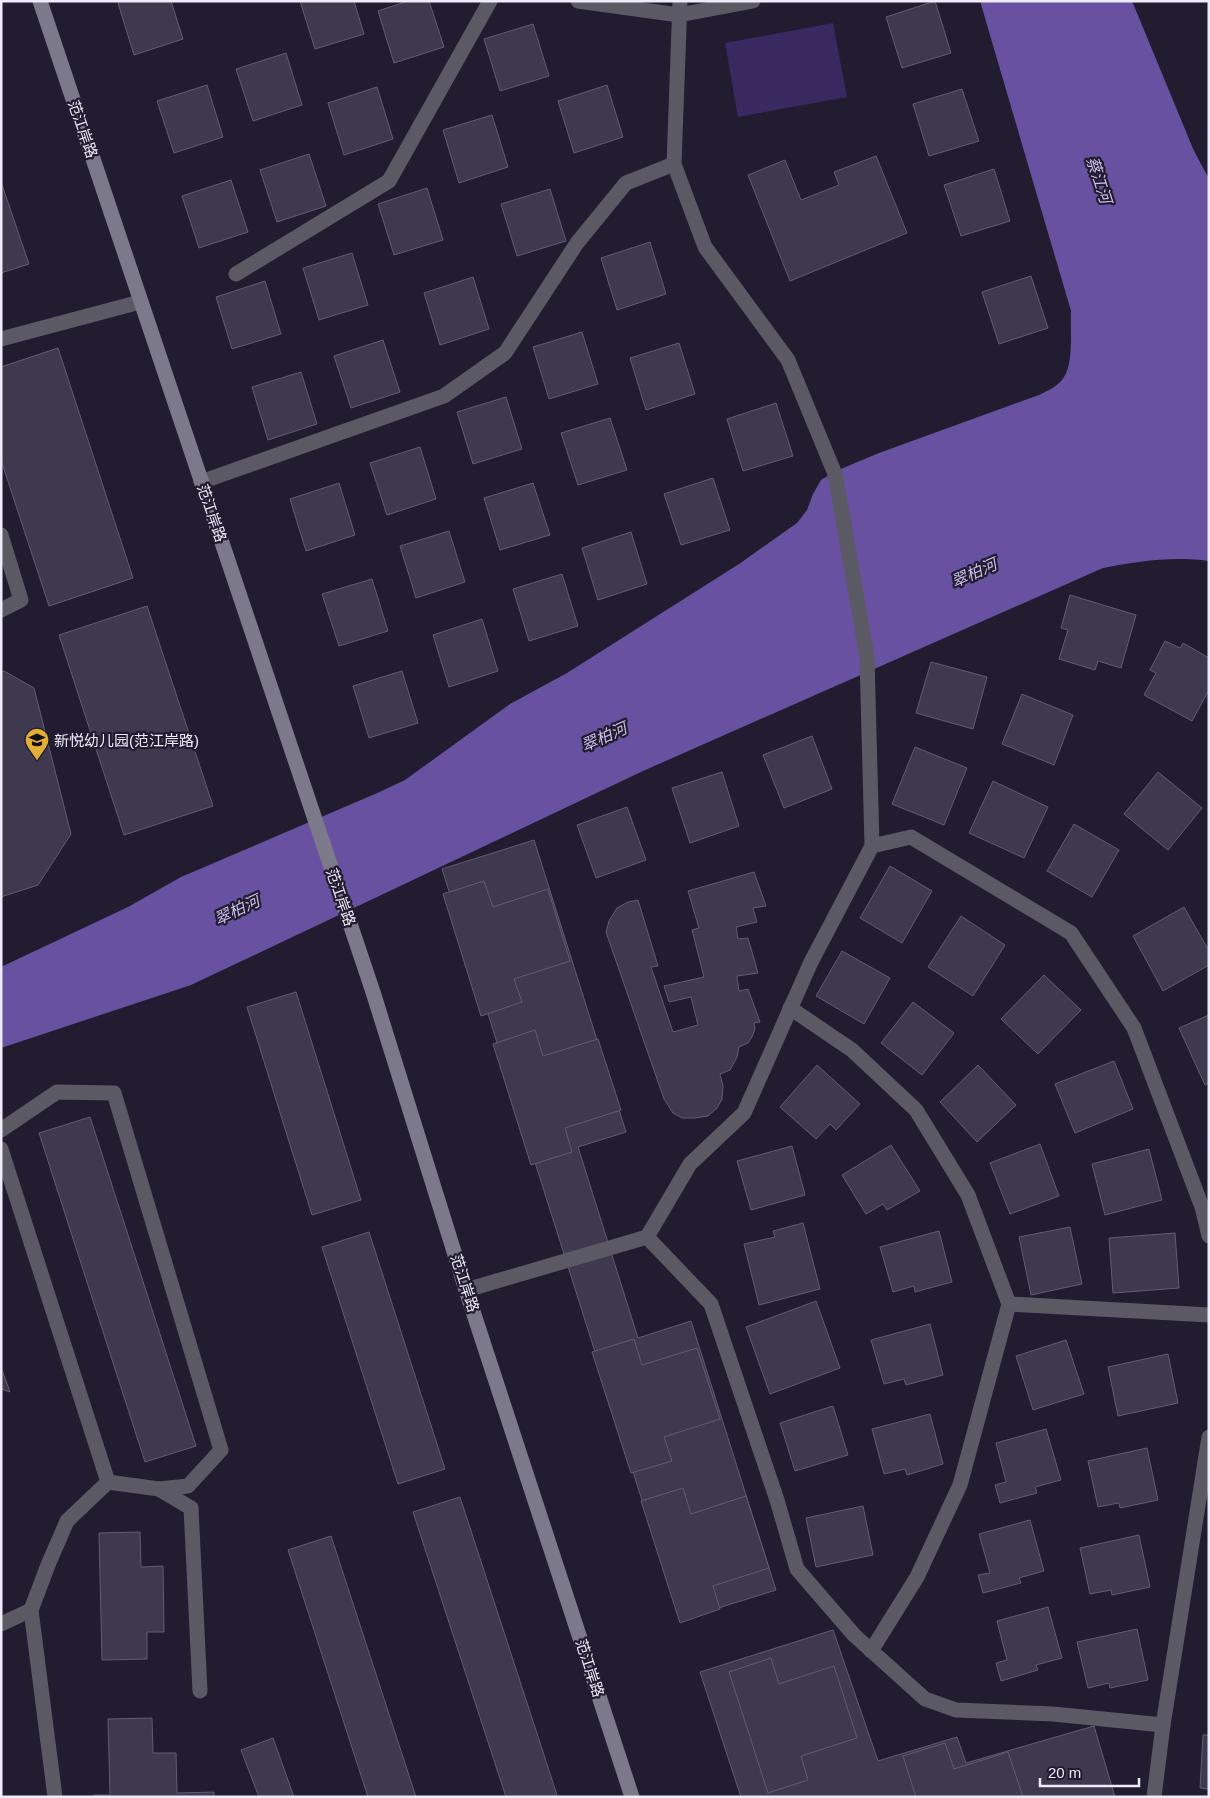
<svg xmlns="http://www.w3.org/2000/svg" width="1210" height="1798" viewBox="0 0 1210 1798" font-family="Helvetica,'Noto Sans SC',sans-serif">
  <rect width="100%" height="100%" fill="#211c30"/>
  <polygon fill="#3a2861" points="833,23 847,97 738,117 725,43"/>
  <path fill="#6851a1" d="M980,1H1132L1194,151L1209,179V561C1173,556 1138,561 1103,568L643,771L191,985L1,1048V967L128,907L181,877L375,794L405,780L510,704L567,673L739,564L797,523L807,510L813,494L821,480L836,471L879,453L1039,395C1047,391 1059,386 1064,377C1074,362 1070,329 1071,311Z"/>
  <g fill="#3e394f" stroke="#615c75">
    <polygon points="123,1 171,1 183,39 134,55 118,3"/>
    <polygon points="300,1 354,1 364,34 315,49"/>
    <polygon points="408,1 429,1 444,47 394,63 378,11"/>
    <polygon points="935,1 951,53 902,68 886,17"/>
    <polygon points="533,24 549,76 500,91 484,39"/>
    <polygon points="286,53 302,105 253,121 236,69"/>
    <polygon points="207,85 223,137 174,153 157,101"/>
    <polygon points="607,85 623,137 574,153 558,101"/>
    <polygon points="377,87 393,139 344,155 328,103"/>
    <polygon points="962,89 979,141 929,156 913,104"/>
    <polygon points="492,115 508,167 459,183 443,130"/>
    <polygon points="309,154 326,206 277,222 260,170"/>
    <polygon points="876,156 907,233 790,281 748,175 785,160 801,200 839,185 834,172"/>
    <polygon points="994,169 1010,221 961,236 944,185"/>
    <polygon points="231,180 248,232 199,248 182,196"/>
    <polygon points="1,182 29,264 1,273"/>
    <polygon points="427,188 443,240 394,255 378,204"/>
    <polygon points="550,189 566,241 517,256 501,204"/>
    <polygon points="650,242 666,294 617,310 601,258"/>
    <polygon points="352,253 368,305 319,320 303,268"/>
    <polygon points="1031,276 1048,328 999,344 982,292"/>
    <polygon points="473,277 489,329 440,345 424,293"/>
    <polygon points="265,281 281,334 232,349 216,297"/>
    <polygon points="582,332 598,384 549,399 533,347"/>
    <polygon points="383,340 400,392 351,408 334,356"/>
    <polygon points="679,343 695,394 646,410 630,358"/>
    <polygon points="58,348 133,578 49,606 1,460 1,367"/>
    <polygon points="301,372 317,424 268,440 252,387"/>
    <polygon points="506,397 522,449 473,464 457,412"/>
    <polygon points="776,403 793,456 743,471 727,419"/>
    <polygon points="610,418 627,470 578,485 561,433"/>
    <polygon points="420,447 436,499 387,515 370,463"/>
    <polygon points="713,478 730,530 681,545 664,494"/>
    <polygon points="339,483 355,535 306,551 290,499"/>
    <polygon points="533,483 550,535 500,550 484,498"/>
    <polygon points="449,531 465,582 416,598 400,546"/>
    <polygon points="631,532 647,584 598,600 582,548"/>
    <polygon points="562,574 578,626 529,641 513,589"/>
    <polygon points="372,579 388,631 339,646 322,594"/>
    <polygon points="1070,595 1136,615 1121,668 1098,661 1095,670 1059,659 1068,630 1061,628"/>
    <polygon points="147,606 213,806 124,835 59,635"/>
    <polygon points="482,619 498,671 449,687 433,635"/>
    <polygon points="1165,641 1180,648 1183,643 1209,658 1209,690 1192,721 1144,695 1156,673 1150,670"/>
    <polygon points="931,662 987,677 973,729 916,713"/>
    <polygon points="4,671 34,688 71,834 38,885 1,897 1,672"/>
    <polygon points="402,671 418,723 369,738 353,686"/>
    <polygon points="1022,694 1073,715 1054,765 1002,744"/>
    <polygon points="812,736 832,789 784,808 763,755"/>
    <polygon points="915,747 967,768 944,825 892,804"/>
    <polygon points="722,772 739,826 690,843 672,788"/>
    <polygon points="1158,772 1202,808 1168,850 1124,814"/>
    <polygon points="993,781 1048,807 1024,858 969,833"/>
    <polygon points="627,807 646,860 596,878 577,825"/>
    <polygon points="1074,824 1119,850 1092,897 1047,871"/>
    <polygon points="534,840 626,1132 578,1147 638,1338 691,1321 776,1590 680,1620 442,869"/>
    <polygon points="890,866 932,891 902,943 860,918"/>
    <polygon points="754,872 766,906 753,908 757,922 736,927 738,939 748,938 758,973 737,976 739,991 748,989 760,1022 754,1023 755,1029 752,1037 748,1043 739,1047 737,1057 730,1070 720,1074 723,1086 722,1099 717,1108 708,1116 695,1118 682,1118 673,1113 664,1099 606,932 609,921 617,908 628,902 638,900 658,966 651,967 673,1032 698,1025 691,997 669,1002 664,986 704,977 692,930 699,928 688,891"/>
    <polygon points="484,881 493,907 548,889 570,961 514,979 522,1002 481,1016 443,894"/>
    <polygon points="1184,907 1209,951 1209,965 1163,991 1133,936"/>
    <polygon points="961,916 1005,945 973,996 928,967"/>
    <polygon points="842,951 890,978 864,1024 816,996"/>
    <polygon points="1044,975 1081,1010 1038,1054 1001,1019"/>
    <polygon points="296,992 361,1200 312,1215 247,1007"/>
    <polygon points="913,1002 954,1033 922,1075 881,1043"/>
    <polygon points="1209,1015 1209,1083 1205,1085 1179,1028"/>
    <polygon points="535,1030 543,1056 598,1039 621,1110 565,1128 572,1152 531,1165 493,1044"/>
    <polygon points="1114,1061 1133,1109 1075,1133 1055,1084"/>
    <polygon points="817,1065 860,1104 836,1130 830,1124 816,1139 780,1107"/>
    <polygon points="978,1065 1016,1105 977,1142 940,1102"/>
    <polygon points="90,1117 196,1446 145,1462 39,1133"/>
    <polygon points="1040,1144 1059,1196 1010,1214 990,1163"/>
    <polygon points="891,1145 920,1191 887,1210 883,1204 866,1214 842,1175"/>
    <polygon points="792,1146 805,1195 751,1210 737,1161"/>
    <polygon points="1149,1149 1162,1200 1105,1215 1092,1164"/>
    <polygon points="803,1223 820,1289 759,1305 744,1244 775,1237 773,1231"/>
    <polygon points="1070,1227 1082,1284 1031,1295 1019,1237"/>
    <polygon points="939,1231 952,1282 915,1292 914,1286 893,1292 880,1247"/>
    <polygon points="369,1232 445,1469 398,1484 322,1247"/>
    <polygon points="1175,1233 1179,1288 1113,1293 1109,1238"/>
    <polygon points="816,1301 840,1368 770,1394 746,1327"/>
    <polygon points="930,1324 943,1375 906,1385 904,1379 884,1384 871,1340"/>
    <polygon points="634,1339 642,1365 697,1348 720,1419 664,1437 672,1461 631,1473 592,1352"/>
    <polygon points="1066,1340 1084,1394 1033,1410 1016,1356"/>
    <polygon points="1168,1354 1178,1403 1118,1416 1108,1367"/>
    <polygon points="1,1367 10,1392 1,1389"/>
    <polygon points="833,1406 848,1455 795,1471 780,1423"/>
    <polygon points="930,1414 943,1464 907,1475 905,1469 884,1474 872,1429"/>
    <polygon points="1046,1429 1061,1480 1035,1487 1037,1493 1000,1503 995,1485 1006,1482 996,1443"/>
    <polygon points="1147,1448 1158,1500 1120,1508 1119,1503 1098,1507 1088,1461"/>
    <polygon points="683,1488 691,1514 746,1496 769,1568 713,1586 720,1609 680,1623 641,1501"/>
    <polygon points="460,1497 557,1795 550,1797 506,1797 413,1512"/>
    <polygon points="863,1506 873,1555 816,1567 806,1518"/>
    <polygon points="1030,1520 1044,1571 1019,1578 1021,1583 983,1593 978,1575 990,1573 979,1534"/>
    <polygon points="140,1532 141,1567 163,1566 164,1632 147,1632 147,1659 102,1660 99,1533"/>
    <polygon points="1139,1535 1150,1587 1112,1595 1111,1590 1090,1594 1080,1548"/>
    <polygon points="331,1536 416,1797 368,1797 288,1550"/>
    <polygon points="1048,1607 1062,1658 1036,1665 1038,1670 1001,1681 996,1663 1007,1660 997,1621"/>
    <polygon points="1137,1629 1148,1680 1110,1688 1109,1683 1088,1688 1077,1642"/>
    <polygon points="833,1630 878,1761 957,1737 966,1763 1094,1726 1115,1797 741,1797 700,1672"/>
    <polygon points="771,1658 779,1684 834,1666 857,1738 801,1756 808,1780 768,1793 729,1672"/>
    <polygon points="152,1718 153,1753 176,1753 177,1793 214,1792 214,1797 94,1797 94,1795 110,1795 108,1719"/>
    <polygon points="1203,1735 1209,1735 1209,1789 1200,1788"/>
    <polygon points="273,1738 294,1797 259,1797 241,1750"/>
    <polygon points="945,1743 954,1769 1008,1752 1023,1797 916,1797 903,1756"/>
  </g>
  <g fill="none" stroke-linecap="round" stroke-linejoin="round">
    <g stroke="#5b5963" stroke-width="15">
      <polyline points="578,1 679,15 753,1"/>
      <polyline points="236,274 389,181 490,1"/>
      <polyline points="1,339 140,302"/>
      <polyline points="201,482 444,396 505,353 577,243 626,183 674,164"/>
      <polyline points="1,535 21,600 1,610"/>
      <polyline points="872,846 911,837 1071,933 1134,1028 1202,1207 1209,1236"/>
      <polyline points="790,1008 852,1050 916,1110 968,1195 1009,1304 960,1485 917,1577 871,1651"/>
      <polyline points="1,1130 57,1092 114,1093 221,1450 188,1486 159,1489 108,1482 67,1521 48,1565 31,1610 55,1797"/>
      <polyline points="1,1149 108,1482"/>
      <polyline points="647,1237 711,1304 777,1500 797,1569 854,1635 925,1699 956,1710 1053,1714 1163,1725"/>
      <polyline points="466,1290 647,1237 690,1164 744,1113 811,962 872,846 867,657 835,474 788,360 705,247 674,164 680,1"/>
      <polyline points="1009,1304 1209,1315"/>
      <polyline points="159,1489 191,1508 200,1691"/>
      <polyline points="1,1624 31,1610"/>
      <polyline points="1154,1797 1163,1725 1209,1437"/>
    </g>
    <polyline stroke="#7c798a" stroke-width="15" points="40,1 373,992 466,1290 632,1797"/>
  </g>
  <defs>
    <symbol id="school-pin" viewBox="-11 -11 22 30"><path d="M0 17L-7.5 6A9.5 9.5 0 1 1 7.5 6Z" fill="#e2af34" stroke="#211c30"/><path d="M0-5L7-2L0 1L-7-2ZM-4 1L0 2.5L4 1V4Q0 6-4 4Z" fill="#111"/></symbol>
  </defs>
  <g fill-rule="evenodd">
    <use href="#school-pin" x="23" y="726" width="28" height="38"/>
  </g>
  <g text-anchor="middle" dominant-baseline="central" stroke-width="4.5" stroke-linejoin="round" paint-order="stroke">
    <g font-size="15" fill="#eeebfa" stroke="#211c30">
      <text transform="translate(83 129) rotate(71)">范江岸路</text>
      <text transform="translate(212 513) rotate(71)">范江岸路</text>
      <text transform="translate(341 897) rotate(71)">范江岸路</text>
      <text transform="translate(465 1283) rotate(72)">范江岸路</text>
      <text transform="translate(590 1668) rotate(72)">范江岸路</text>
    </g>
    <g font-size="15" fill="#eeebfa" stroke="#211c30" text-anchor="start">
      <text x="54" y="740">新悦幼儿园(范江岸路)</text>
    </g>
    <g font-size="16" font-style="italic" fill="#cbc2ee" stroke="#211c30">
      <text transform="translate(1099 180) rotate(72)">蔡江河</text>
      <text transform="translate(974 573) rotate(-24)">翠柏河</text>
      <text transform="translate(604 737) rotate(-24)">翠柏河</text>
      <text transform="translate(237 910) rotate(-25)">翠柏河</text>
    </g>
  </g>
  <rect width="1210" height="1798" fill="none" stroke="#eeebfa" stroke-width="5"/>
  <path d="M1040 1778v8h99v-8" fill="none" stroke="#eeebfa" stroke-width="2.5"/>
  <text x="1048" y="1778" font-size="15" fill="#eeebfa" stroke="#211c30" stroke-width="4" paint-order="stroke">20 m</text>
</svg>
